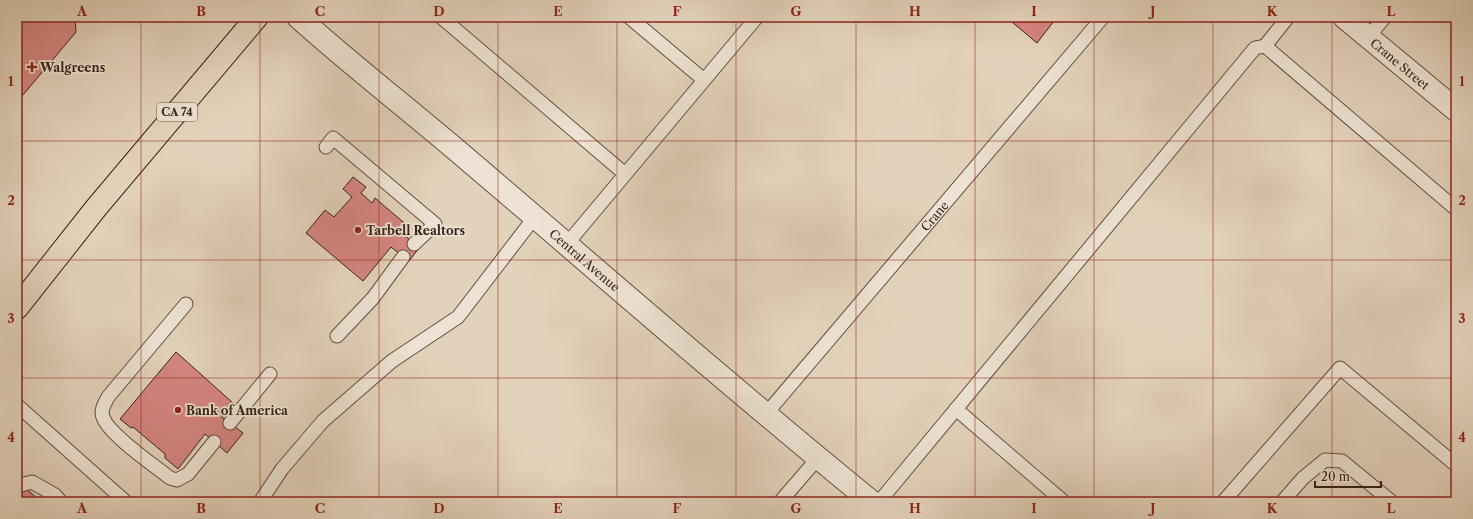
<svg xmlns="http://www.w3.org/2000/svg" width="1473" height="519" viewBox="0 0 1473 519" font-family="'Libre Caslon Text',serif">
  <rect width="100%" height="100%" fill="#e3d2bb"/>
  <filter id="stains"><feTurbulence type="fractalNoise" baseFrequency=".005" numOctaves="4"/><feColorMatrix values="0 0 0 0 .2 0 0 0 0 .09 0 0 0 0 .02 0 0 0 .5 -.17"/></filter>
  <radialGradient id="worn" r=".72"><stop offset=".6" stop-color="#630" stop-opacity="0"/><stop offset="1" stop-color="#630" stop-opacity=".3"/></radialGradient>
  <g fill="#d58580" stroke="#382218">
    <polygon points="17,17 75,17 76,32 17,102"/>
    <polygon points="1006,17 1057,17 1037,43"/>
    <polygon points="353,177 366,187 361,193 372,203 375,198 409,227 403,234 419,248 409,261 391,247 363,281 306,233 325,210 334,217 352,197 343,189"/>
    <polygon points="176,352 233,403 222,417 243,433 227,453 205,434 178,469 165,458 165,454 133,427 131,428 120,419"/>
    <polygon points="23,486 38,499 35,502 17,502 17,493"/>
  </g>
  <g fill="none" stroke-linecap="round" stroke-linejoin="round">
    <defs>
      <g id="lane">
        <polyline points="441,17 625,174"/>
        <polyline points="629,17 704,80"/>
        <polyline points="1368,37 1385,17"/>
        <polyline points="1265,46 1288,17"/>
        <polyline points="326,147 333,138 435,224 414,244"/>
        <polyline points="566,245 757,17"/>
        <path d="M186,304L108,397C105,403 100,410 103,417C108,434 155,466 170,478L177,480L188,474L214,442"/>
        <polyline points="337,336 373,298 403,257"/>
        <polyline points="17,405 126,502"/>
        <polyline points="956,409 1064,502"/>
        <path id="s1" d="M766,414L1103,17"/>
        <polyline points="230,423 270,374"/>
        <polyline points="17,486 32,482 55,495 61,502"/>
        <polyline points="260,502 282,469 323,421 392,361 458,317 534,218"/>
        <polyline points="780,502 818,458"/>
        <polyline points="879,502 1255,48 1265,46 1456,209"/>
        <polyline points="1223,502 1340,368 1456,465"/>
        <polyline points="1282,502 1303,478 1325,460 1342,461 1392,502"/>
      </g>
      <g id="street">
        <path id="s2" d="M298,17C348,62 402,104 454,148C593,266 730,387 872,502"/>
        <path id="s3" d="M1344,17L1456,110"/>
      </g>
      <polyline id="primary" points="17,308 96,208 257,17"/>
    </defs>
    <use href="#lane" stroke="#634e41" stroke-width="15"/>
    <use href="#street" stroke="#634e41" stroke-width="24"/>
    <use href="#primary" stroke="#382218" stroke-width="24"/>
    <use href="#lane" stroke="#ede2d3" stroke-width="13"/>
    <use href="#street" stroke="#ede2d3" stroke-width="22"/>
    <use href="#primary" stroke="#e3d2bb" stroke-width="22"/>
  </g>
  <path fill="none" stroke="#8f2418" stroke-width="1" stroke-opacity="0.55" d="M141,17V502M260,17V502M379,17V502M498,17V502M617,17V502M736,17V502M856,17V502M975,17V502M1094,17V502M1213,17V502M1332,17V502M17,141H1456M17,260H1456M17,378H1456"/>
  <g fill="#8f2418" stroke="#ede2d3" stroke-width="1.5">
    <path d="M30 61h4v4h4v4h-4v4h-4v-4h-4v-4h4z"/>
    <circle cx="358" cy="230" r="4"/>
    <circle cx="178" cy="410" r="4"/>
  </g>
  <g text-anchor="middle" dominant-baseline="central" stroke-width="3.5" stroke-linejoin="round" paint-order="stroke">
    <rect fill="#ede2d3" stroke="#6e5c50" stroke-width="1" x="157" y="103" width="40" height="18" rx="3"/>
    <g font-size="11" font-weight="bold" fill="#382218">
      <text x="177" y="112">CA 74</text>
    </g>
    <g font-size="12" fill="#382218" stroke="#ede2d3">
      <text stroke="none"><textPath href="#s3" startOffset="73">Crane Street</textPath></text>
      <text stroke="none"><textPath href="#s1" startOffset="260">Crane</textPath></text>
      <text stroke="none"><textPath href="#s2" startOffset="376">Central Avenue</textPath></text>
    </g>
    <g font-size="12" font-weight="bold" fill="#382218" stroke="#ede2d3" text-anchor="start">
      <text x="40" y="67">Walgreens</text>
      <text x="366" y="230">Tarbell Realtors</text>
      <text x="186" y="410">Bank of America</text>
    </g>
  </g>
  <rect width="1473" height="519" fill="none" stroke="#e3d2bb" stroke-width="44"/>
  <path d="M1315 481v6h66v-6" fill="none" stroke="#382218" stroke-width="2"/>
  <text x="1321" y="481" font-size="12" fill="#382218" stroke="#ede2d3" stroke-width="3" paint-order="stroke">20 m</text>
  <rect x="22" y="22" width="1429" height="475" fill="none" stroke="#8f2418" stroke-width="1.5"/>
  <g font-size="13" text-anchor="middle" font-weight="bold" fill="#8f2418">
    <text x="82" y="16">A</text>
    <text x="201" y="16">B</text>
    <text x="320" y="16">C</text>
    <text x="439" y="16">D</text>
    <text x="558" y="16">E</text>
    <text x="677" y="16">F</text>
    <text x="796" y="16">G</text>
    <text x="915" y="16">H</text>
    <text x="1034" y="16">I</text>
    <text x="1153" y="16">J</text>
    <text x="1272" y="16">K</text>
    <text x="1391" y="16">L</text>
    <text x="11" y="86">1</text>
    <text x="1462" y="86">1</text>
    <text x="11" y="205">2</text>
    <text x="1462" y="205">2</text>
    <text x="11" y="323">3</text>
    <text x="1462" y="323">3</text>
    <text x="11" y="442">4</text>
    <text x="1462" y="442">4</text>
    <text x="82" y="513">A</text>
    <text x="201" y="513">B</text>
    <text x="320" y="513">C</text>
    <text x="439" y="513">D</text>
    <text x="558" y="513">E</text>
    <text x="677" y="513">F</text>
    <text x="796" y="513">G</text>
    <text x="915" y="513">H</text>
    <text x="1034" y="513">I</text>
    <text x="1153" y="513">J</text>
    <text x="1272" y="513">K</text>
    <text x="1391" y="513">L</text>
  </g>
  <rect width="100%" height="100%" filter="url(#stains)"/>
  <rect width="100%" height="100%" fill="url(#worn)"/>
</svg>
